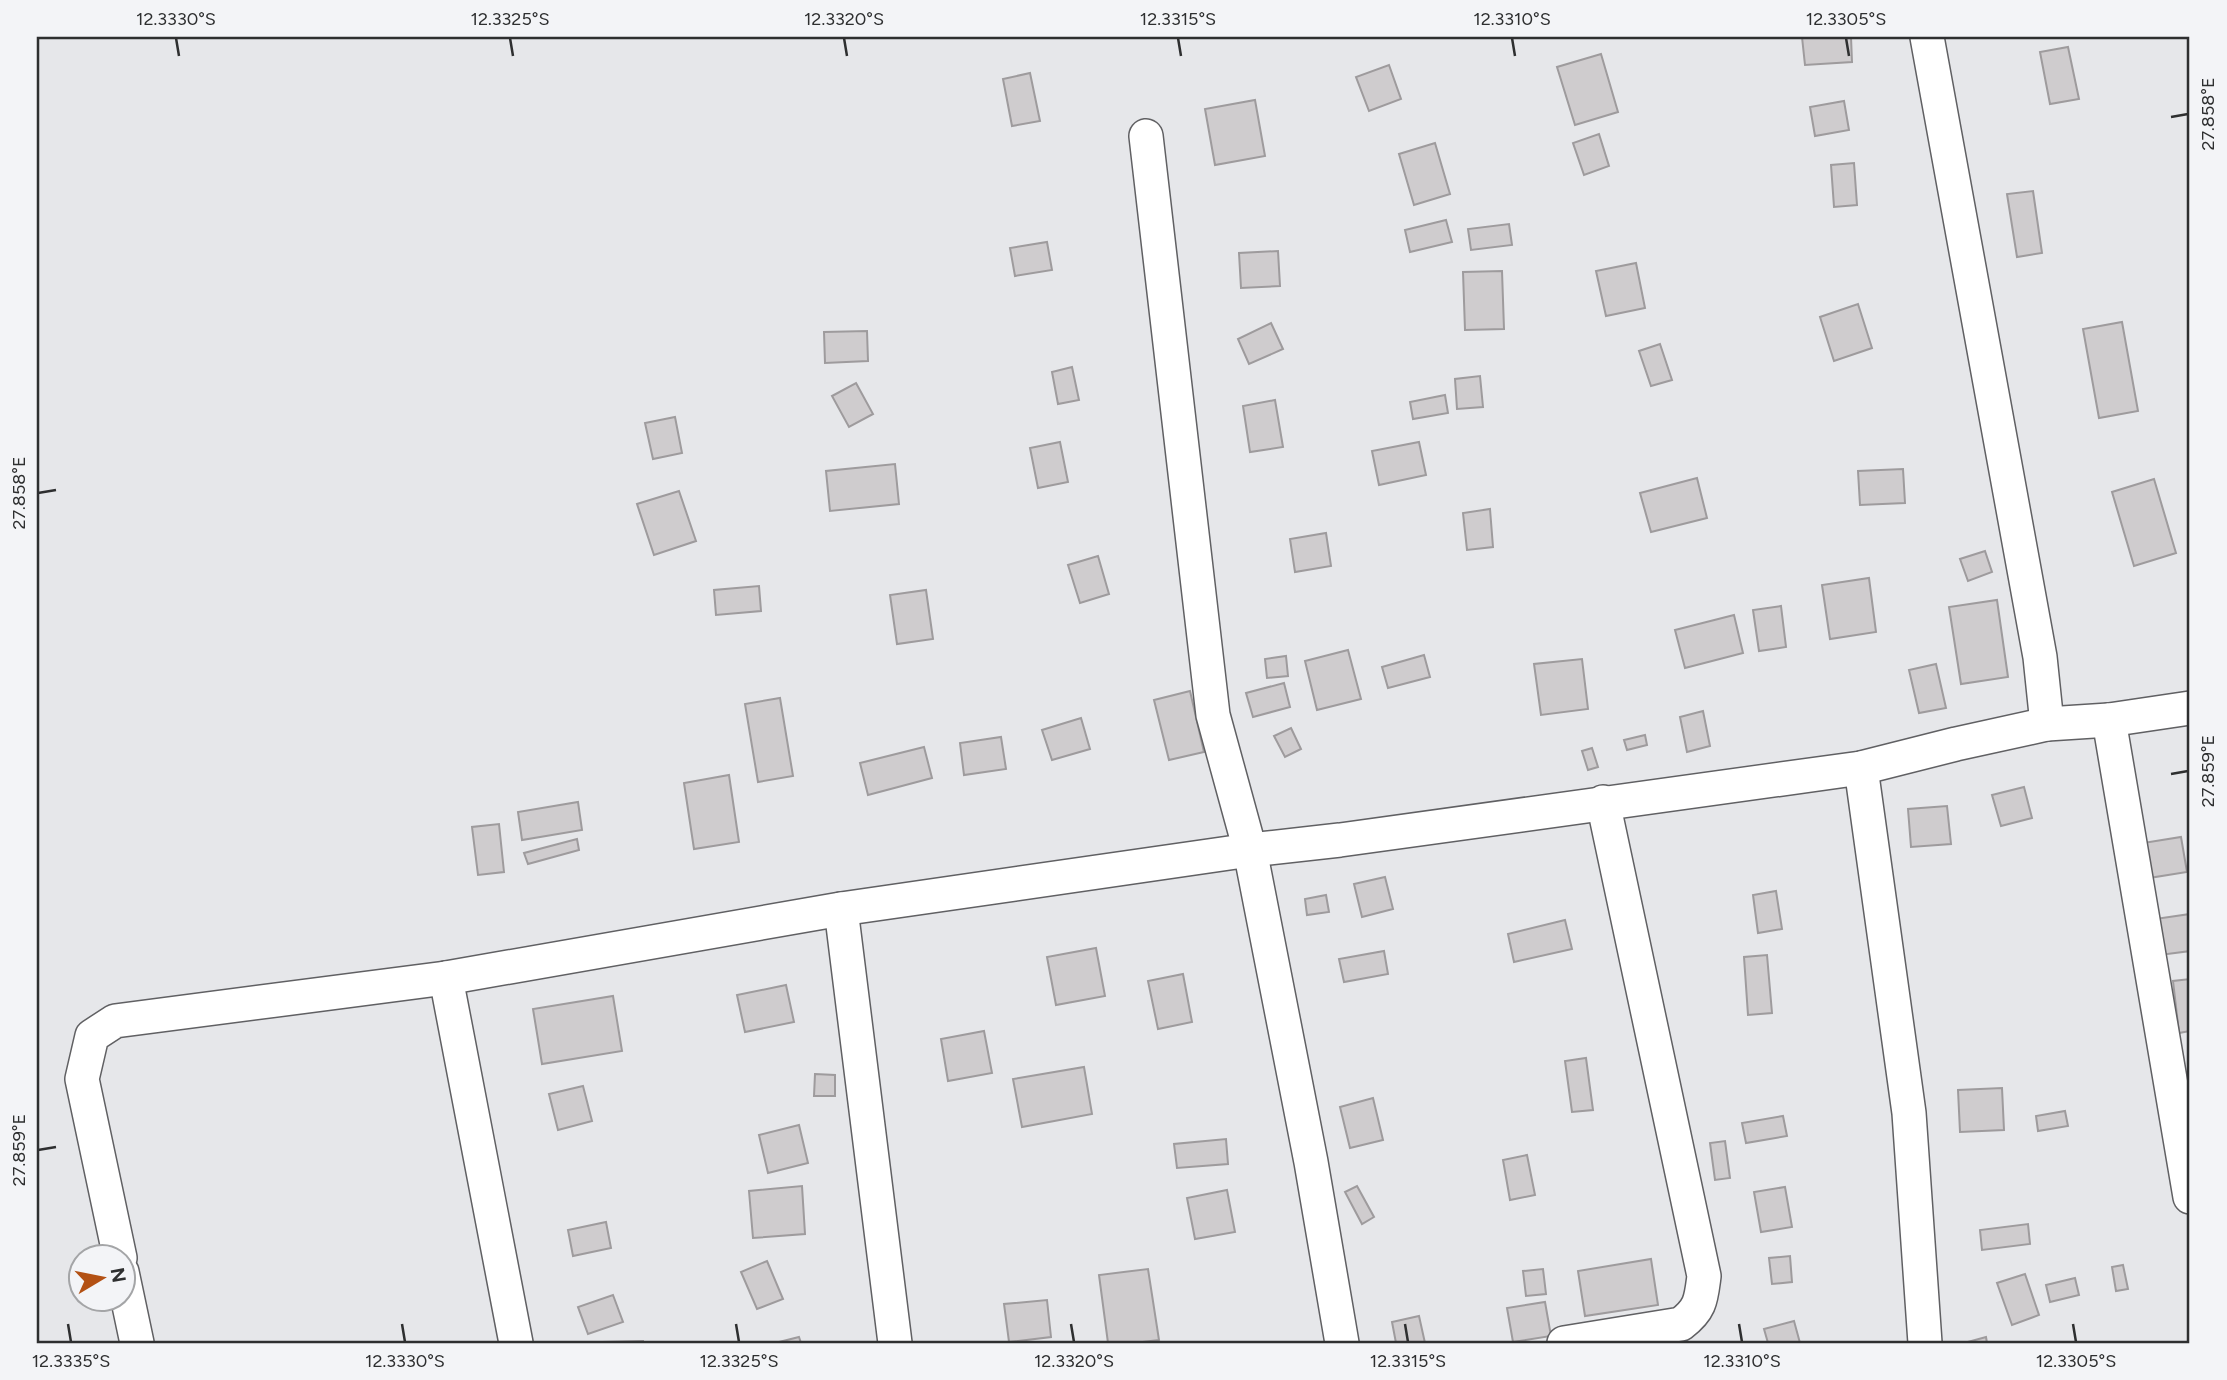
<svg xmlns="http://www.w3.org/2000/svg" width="2227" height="1380" viewBox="0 0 2227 1380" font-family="Figtree,sans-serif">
  <rect width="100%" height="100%" fill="#e6e7ea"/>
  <g fill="#cfccce" stroke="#9e9b9d" stroke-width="2">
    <polygon points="1802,37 1851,37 1852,62 1805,65"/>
    <polygon points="2068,47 2079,99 2050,104 2040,52"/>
    <polygon points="1601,54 1618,112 1575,125 1557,67"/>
    <polygon points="1389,65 1401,99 1369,111 1356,77"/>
    <polygon points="1030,73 1040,121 1012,126 1003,79"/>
    <polygon points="1255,100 1265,156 1215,165 1205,109"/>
    <polygon points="1844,101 1849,130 1815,136 1810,107"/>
    <polygon points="1599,134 1609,166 1584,175 1573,143"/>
    <polygon points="1435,143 1450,194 1414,205 1399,154"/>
    <polygon points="1854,163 1857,205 1834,207 1831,165"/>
    <polygon points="2033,191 2042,253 2017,257 2007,194"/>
    <polygon points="1446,220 1452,242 1410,252 1405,230"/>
    <polygon points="1509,224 1512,245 1471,250 1468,229"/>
    <polygon points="1047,242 1052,270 1015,276 1010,248"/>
    <polygon points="1278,251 1280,286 1241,288 1239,253"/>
    <polygon points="1636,263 1645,308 1606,316 1596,271"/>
    <polygon points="1502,271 1504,329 1465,330 1463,272"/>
    <polygon points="1858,304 1872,348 1834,361 1820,317"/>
    <polygon points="2122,322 2138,411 2099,418 2083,329"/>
    <polygon points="1271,323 1283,349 1249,364 1238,339"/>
    <polygon points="867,331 868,361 825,363 824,332"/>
    <polygon points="1660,344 1672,380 1651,386 1639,351"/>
    <polygon points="1072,367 1079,400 1058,404 1052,372"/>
    <polygon points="1480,376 1483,407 1457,409 1455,379"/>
    <polygon points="856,383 873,414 849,427 832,396"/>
    <polygon points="1445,395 1448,413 1413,419 1410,402"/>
    <polygon points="1275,400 1283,447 1250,452 1243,406"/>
    <polygon points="675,417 682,453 653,459 645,423"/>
    <polygon points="1060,442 1068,482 1038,488 1030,448"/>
    <polygon points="1419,442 1426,475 1379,485 1372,451"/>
    <polygon points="895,464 899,504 830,511 826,471"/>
    <polygon points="1903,469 1905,503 1860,505 1858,471"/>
    <polygon points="1697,478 1707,518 1651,532 1640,493"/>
    <polygon points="2154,479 2176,553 2134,566 2112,492"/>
    <polygon points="679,491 696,541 654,555 637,504"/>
    <polygon points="1490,509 1493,547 1467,550 1463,513"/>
    <polygon points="1326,533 1331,566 1295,572 1290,539"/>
    <polygon points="1985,551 1992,572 1968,581 1960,559"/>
    <polygon points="1098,556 1109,594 1080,603 1068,565"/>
    <polygon points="1869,578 1876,632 1830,639 1822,585"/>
    <polygon points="759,586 761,611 716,615 714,590"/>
    <polygon points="926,590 933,639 897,644 890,595"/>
    <polygon points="1997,600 2008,677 1961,684 1949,607"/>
    <polygon points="1781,606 1786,647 1759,651 1753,610"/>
    <polygon points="1734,615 1743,653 1685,668 1675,630"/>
    <polygon points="1348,650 1361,699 1317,710 1305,661"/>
    <polygon points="1424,655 1430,677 1388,688 1382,667"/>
    <polygon points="1286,656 1288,676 1267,678 1265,659"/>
    <polygon points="1582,659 1588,709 1541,715 1534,664"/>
    <polygon points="1936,664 1946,708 1919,713 1909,670"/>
    <polygon points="1284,683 1290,707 1253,717 1246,693"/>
    <polygon points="1190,691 1204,752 1169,760 1154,700"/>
    <polygon points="780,698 793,776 758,782 745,704"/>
    <polygon points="1703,711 1710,746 1687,752 1680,717"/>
    <polygon points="1081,718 1090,749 1052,760 1042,730"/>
    <polygon points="1291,728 1301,749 1285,757 1274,736"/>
    <polygon points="1645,735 1647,745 1627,750 1624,740"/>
    <polygon points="1001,737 1006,769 964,775 960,743"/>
    <polygon points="924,747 932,778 868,795 860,763"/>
    <polygon points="1592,748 1598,767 1588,770 1582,751"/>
    <polygon points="729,775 739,842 694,849 684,783"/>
    <polygon points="2024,787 2032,818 2001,826 1992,795"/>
    <polygon points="578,802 582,830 522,840 518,812"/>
    <polygon points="1947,806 1951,844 1911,847 1908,809"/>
    <polygon points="499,824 504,872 478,875 472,827"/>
    <polygon points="2181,837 2187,872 2149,878 2143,843"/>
    <polygon points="577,839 579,850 528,864 524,853"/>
    <polygon points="1385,877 1393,909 1362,917 1354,884"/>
    <polygon points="1776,891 1782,929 1758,933 1753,895"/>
    <polygon points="1326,895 1329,912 1307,915 1305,899"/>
    <polygon points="2190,914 2190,951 2160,955 2155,919"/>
    <polygon points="1565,920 1572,949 1514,962 1508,934"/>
    <polygon points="1096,948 1105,996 1056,1005 1047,957"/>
    <polygon points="1384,951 1388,974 1344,982 1339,959"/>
    <polygon points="1767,955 1772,1013 1748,1015 1744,957"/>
    <polygon points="1183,974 1192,1022 1158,1029 1148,981"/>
    <polygon points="2190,979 2190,1031 2179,1033 2173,981"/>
    <polygon points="786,985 794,1022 745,1032 737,995"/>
    <polygon points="613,996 622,1051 542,1064 533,1009"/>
    <polygon points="984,1031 992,1073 948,1081 941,1039"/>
    <polygon points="1586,1058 1593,1110 1572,1112 1565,1061"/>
    <polygon points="1084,1067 1092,1114 1022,1127 1013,1079"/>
    <polygon points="815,1074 835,1075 835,1096 814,1096"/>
    <polygon points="583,1086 592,1121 558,1130 549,1094"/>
    <polygon points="2002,1088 2004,1130 1960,1132 1958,1090"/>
    <polygon points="1373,1098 1383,1140 1350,1148 1340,1107"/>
    <polygon points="2065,1111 2068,1126 2038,1131 2036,1116"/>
    <polygon points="1783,1116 1787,1136 1746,1143 1742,1123"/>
    <polygon points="799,1125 808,1163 768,1173 759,1135"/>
    <polygon points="1226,1139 1228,1164 1177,1168 1174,1144"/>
    <polygon points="1725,1141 1730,1178 1715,1180 1710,1143"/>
    <polygon points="1527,1155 1535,1195 1510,1200 1503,1160"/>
    <polygon points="802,1186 805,1234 753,1238 749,1191"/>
    <polygon points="1357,1186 1374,1217 1362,1224 1345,1192"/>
    <polygon points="1785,1187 1792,1227 1761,1232 1754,1192"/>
    <polygon points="1227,1190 1235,1232 1195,1239 1187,1198"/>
    <polygon points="606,1222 611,1248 573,1256 568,1230"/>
    <polygon points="2028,1224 2030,1244 1982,1250 1980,1230"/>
    <polygon points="1790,1256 1792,1282 1772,1284 1769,1258"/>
    <polygon points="1651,1259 1658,1305 1585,1316 1578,1271"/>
    <polygon points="767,1261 783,1299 757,1309 741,1272"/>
    <polygon points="2123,1265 2128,1289 2116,1291 2112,1267"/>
    <polygon points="1148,1269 1159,1340 1134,1343 1108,1343 1099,1275"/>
    <polygon points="1543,1269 1546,1294 1526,1296 1523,1271"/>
    <polygon points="2025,1274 2039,1315 2012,1325 1997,1283"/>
    <polygon points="2075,1278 2079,1295 2050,1302 2046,1285"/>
    <polygon points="613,1295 623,1322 588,1334 578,1307"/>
    <polygon points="1047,1300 1051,1337 1009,1342 1004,1304"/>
    <polygon points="1545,1302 1551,1336 1513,1342 1507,1308"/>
    <polygon points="1419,1316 1425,1343 1396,1343 1392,1322"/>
    <polygon points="1794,1321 1800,1343 1768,1343 1764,1329"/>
    <polygon points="799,1337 801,1343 775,1343"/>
    <polygon points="1986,1337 1987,1343 1964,1343"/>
    <polygon points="643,1341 643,1343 603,1343 603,1342"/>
  </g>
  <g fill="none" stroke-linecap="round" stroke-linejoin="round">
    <defs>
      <g id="minor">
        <polyline points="1927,37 2040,657 2047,724"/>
        <polyline points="1146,136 1213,715 1250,850 1311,1162 1342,1343"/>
        <polyline points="2109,720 2190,1197"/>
        <polyline points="1861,768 1909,1113 1925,1343"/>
        <polyline points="841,909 895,1343"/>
        <polyline points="446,978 516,1343"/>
        <polyline points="120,1258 82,1079 92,1036 115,1021 446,978 841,909 1250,850 1340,840 1861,768 1956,744 2047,724 2109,720 2190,708"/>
        <polyline points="122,1272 137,1343"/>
        <path d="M1564,1343L1681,1324C1701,1309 1701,1299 1704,1276L1603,802"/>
      </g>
    </defs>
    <use href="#minor" stroke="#606063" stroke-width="36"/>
    <use href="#minor" stroke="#fff" stroke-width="33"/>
  </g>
  <path fill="none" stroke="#2e2f30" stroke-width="2.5" d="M176,38L179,56M510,38L513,56M844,38L847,56M1178,38L1181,56M1512,38L1515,56M1846,38L1849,56M2171,117L2188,114M38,493L56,490M2171,774L2188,771M38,1150L56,1147M68,1324L71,1342M402,1324L405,1342M736,1324L739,1342M1071,1324L1074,1342M1405,1324L1408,1342M1739,1324L1742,1342M2073,1324L2076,1342"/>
  <rect width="2227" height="1380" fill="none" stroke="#f3f4f7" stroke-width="77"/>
  <g transform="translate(102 1278) rotate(80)"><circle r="33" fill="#f3f4f7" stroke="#a4a5a7" stroke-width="2"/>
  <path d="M0-5L12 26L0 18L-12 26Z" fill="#b35114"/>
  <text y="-10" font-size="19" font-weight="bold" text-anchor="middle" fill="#2e2f30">N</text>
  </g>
  <rect x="38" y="38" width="2150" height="1304" fill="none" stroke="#2e2f30" stroke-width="2.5"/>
  <g font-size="18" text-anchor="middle" fill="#2e2f30">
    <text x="176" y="25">12.3330°S</text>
    <text x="510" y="25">12.3325°S</text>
    <text x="844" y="25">12.3320°S</text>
    <text x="1178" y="25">12.3315°S</text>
    <text x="1512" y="25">12.3310°S</text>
    <text x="1846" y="25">12.3305°S</text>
    <text transform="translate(2208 114) rotate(-90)" y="6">27.858°E</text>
    <text transform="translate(19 493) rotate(-90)" y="6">27.858°E</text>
    <text transform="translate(2208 771) rotate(-90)" y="6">27.859°E</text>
    <text transform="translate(19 1150) rotate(-90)" y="6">27.859°E</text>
    <text x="71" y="1367">12.3335°S</text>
    <text x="405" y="1367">12.3330°S</text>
    <text x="739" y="1367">12.3325°S</text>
    <text x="1074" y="1367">12.3320°S</text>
    <text x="1408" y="1367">12.3315°S</text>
    <text x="1742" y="1367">12.3310°S</text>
    <text x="2076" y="1367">12.3305°S</text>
  </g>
</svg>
